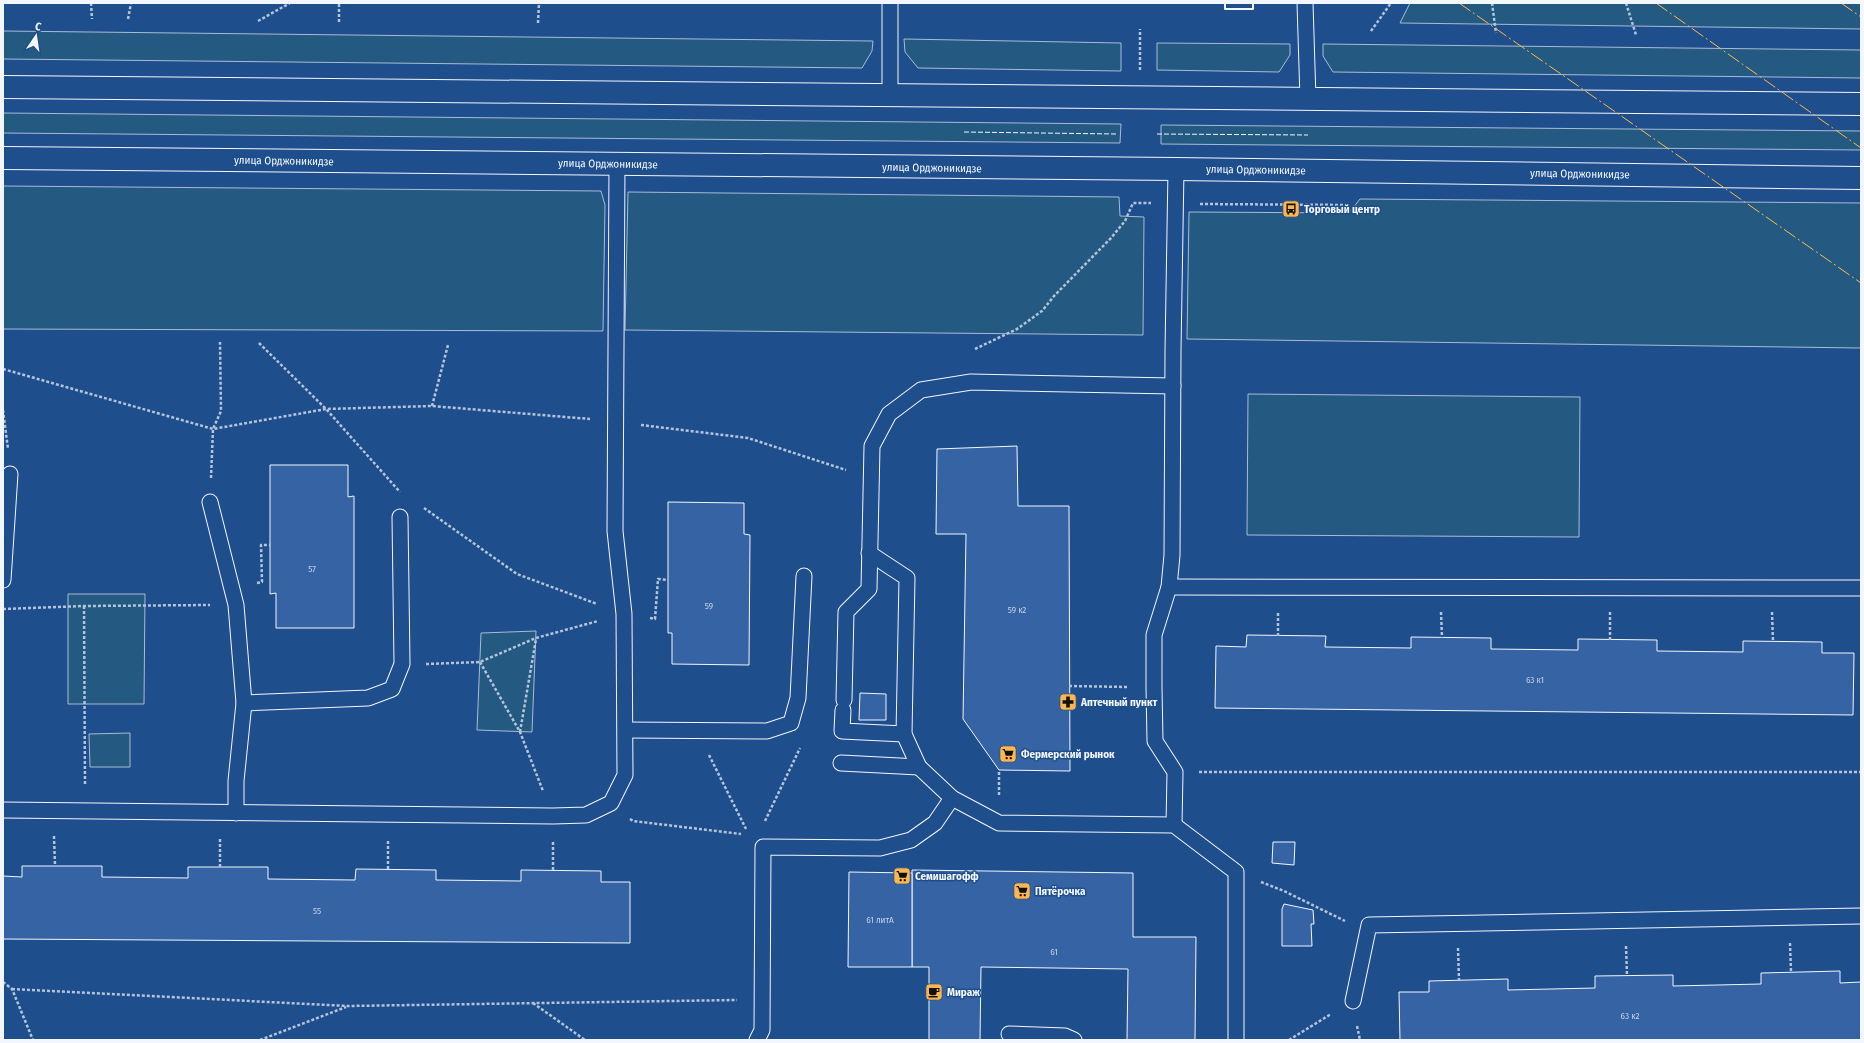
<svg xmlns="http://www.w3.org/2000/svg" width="1864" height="1043" viewBox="0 0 1864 1043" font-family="'Fira Sans Condensed',sans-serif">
  <rect width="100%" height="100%" fill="#1f4e8c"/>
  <g fill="#245a82" stroke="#a8bbd7">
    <polygon points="1410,3 1861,3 1861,29 1400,23"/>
    <polygon points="3,31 873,41 872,51 862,68 3,59"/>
    <polygon points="904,39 1121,43 1121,71 918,68 905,52"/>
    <polygon points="1157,43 1290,44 1290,55 1279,72 1157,70"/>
    <polygon points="1323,44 1861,50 1861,78 1333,72 1323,56"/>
    <polygon points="3,113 1121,124 1120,143 3,133"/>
    <polygon points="1161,125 1861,131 1861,150 1161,144"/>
    <polygon points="3,186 601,191 605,205 603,331 3,329"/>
    <polygon points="628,192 1119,197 1120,216 1144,217 1143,335 625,330"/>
    <polygon points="1360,199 1861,203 1861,348 1187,339 1189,212 1349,213"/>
    <polygon points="1248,394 1580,397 1579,537 1247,535"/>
    <polygon points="68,594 145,594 144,704 68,704"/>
    <polygon points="536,631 532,732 477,730 481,633"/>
    <polygon points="130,733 130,767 90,767 89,734"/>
  </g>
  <g fill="#3563a3" stroke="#f2f6ff">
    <polygon points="1017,446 1018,506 1069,506 1070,771 999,770 963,719 966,534 936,534 937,449"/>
    <polygon points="270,465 348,465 348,497 354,496 354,628 276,628 276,593 270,594"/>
    <polygon points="668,502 744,503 744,534 750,535 749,665 672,664 672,633 668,633"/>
    <polygon points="1247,635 1326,636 1325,647 1411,648 1411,637 1491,638 1491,649 1578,650 1578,639 1657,640 1657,651 1743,652 1743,641 1822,642 1822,653 1854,653 1853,715 1215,708 1216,646 1246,647"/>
    <polygon points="860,693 886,694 886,720 859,720"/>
    <polygon points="1273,842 1295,842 1294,865 1272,863"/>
    <polygon points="22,866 102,866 102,877 188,878 188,867 268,867 268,879 355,880 356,869 436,870 436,880 521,881 521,870 601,871 601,882 630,882 630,943 3,939 3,876 22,877"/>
    <polygon points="912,870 1133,873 1133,937 1196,937 1195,1040 1127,1040 1128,969 981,967 980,1040 929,1040 929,967 912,967"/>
    <polygon points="849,872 912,873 912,967 848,967"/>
    <polygon points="1284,904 1313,910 1314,924 1311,924 1312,946 1282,946 1282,909"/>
    <polygon points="1840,971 1840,983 1861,982 1861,1040 1400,1040 1399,992 1429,992 1429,981 1508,979 1508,990 1595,988 1595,976 1673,975 1673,986 1761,984 1761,973"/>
  </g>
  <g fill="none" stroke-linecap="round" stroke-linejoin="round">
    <defs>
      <g id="lane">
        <polyline points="890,3 890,95"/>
        <polyline points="1305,3 1308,99"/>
        <polyline points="210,502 236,605 244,703 236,781 236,813"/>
        <polyline points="869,553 907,578 904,734 919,767 952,798 999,823 1174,825 1236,872 1236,1040"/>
        <polyline points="3,580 10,474"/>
        <polyline points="1169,587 1861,588"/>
        <polyline points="844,700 846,612 869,589 872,446 889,414 921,390 971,382 1173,386"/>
        <polyline points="244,703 368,698 392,689 402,664 400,517"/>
        <polyline points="843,710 842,731 904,734"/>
        <polyline points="626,730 767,731 791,723 798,698 804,576"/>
        <polyline points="841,763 919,767"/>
        <polyline points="3,810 553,816 586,815 611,803 625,775 624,614 615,531 617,164"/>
        <polyline points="1174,825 1175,772 1155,741 1154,687 1154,635 1169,587 1172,555 1173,351 1176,169"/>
        <polyline points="1353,1001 1369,925 1861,916"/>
        <polyline points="1009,1034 1065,1036 1074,1040"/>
        <polyline points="757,1040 762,1030 763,847 880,848 911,840 935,823 952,798"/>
      </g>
      <g id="secondary">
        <polyline points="3,87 1861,104"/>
        <polyline points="3,158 1176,169 1861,178"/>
      </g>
    </defs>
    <use href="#lane" stroke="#f2f6ff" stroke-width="17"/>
    <use href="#secondary" stroke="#f2f6ff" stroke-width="24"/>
    <g stroke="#b3c4dc" stroke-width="2.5" stroke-dasharray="3 2" stroke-linecap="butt">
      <polyline points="91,3 92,19"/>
      <polyline points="1492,3 1496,33"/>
      <polyline points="1626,3 1636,35"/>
      <polyline points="128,19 131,3"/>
      <polyline points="258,21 290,3"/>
      <polyline points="339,22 339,3"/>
      <polyline points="538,23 539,3"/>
      <polyline points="1371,31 1391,3"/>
      <polyline points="1140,70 1140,29"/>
      <polyline points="1200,204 1349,205"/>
      <polyline points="259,343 326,409 400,492"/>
      <polyline points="975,349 1017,329 1042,311 1054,296 1111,238 1125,221 1133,203 1151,203"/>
      <polyline points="3,369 213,429 326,409 432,406 590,419"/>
      <polyline points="432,406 448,345"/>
      <polyline points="3,410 8,449"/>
      <polyline points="641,425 748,438 846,470"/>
      <polyline points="211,478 213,429 221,411 220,342"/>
      <polyline points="424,508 517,574 597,604"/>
      <polyline points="257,583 262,582 261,545 270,545"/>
      <polyline points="84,606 85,785"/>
      <polyline points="3,609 84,606 210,605"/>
      <polyline points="1441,612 1442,638"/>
      <polyline points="1610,612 1610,640"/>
      <polyline points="1772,612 1773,642"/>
      <polyline points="650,618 655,619 658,579 668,580"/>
      <polyline points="1278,636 1278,612"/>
      <polyline points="480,662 520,732 543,791"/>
      <polyline points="426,664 480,662 536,638 598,621"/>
      <polyline points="1069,686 1129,687"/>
      <polyline points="520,732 536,639"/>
      <polyline points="709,755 746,829"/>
      <polyline points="1199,772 1861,772"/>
      <polyline points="999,795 999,770"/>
      <polyline points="630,819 633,821 741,834"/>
      <polyline points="765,821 800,748"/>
      <polyline points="54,836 55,866"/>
      <polyline points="553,842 553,871"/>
      <polyline points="220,867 220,837"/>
      <polyline points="388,869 388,840"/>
      <polyline points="1261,882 1284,891 1345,921"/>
      <polyline points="1790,943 1791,972"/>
      <polyline points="1626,946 1627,976"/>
      <polyline points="1458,948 1459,980"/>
      <polyline points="3,982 12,989 33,1040"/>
      <polyline points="12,989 348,1006 737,1000"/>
      <polyline points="533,1003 585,1040"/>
      <polyline points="1357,1026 1360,1040"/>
      <polyline points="260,1040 346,1007"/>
      <polyline points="1289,1040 1331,1014"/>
    </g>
    <use href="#lane" stroke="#1f4e8c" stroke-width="15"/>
    <use href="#secondary" stroke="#1f4e8c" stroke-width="22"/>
    <g stroke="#f2f6ff" stroke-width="1" stroke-dasharray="5 2" stroke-linecap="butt">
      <polyline points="964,132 1116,134"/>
      <polyline points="1157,134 1308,135"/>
    </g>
    <polyline stroke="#f2f6ff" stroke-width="2" points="1225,3 1225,9 1253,9 1253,3"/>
    <g stroke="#ffb74d" stroke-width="1" stroke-dasharray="14 3 2 3" stroke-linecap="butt">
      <polyline points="1459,3 1861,283"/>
      <polyline points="1656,3 1861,148"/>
      <polyline points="1841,3 1861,17"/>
    </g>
  </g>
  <defs>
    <symbol id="bus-square" viewBox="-11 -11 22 22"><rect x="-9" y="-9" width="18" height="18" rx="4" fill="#ffb74d" stroke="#1f4e8c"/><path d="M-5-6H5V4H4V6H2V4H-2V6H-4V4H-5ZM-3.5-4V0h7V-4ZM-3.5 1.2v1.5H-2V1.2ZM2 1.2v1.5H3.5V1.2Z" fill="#111"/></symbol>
    <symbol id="pharmacy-square" viewBox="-11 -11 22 22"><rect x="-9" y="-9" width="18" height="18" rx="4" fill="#ffb74d" stroke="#1f4e8c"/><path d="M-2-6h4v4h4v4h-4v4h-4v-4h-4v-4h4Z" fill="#111"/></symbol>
    <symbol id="supermarket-square" viewBox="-11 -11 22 22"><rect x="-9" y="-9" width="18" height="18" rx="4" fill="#ffb74d" stroke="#1f4e8c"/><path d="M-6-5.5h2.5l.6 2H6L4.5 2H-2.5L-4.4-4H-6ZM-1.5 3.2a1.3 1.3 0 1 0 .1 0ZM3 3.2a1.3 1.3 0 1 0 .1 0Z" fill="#111"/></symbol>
    <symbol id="cafe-square" viewBox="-11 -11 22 22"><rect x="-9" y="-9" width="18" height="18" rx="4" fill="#ffb74d" stroke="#1f4e8c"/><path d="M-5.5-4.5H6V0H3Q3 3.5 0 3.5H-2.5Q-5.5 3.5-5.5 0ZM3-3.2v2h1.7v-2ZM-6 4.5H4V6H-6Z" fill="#111"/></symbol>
  </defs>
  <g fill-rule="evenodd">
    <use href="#bus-square" x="1281" y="199" width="20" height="20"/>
    <use href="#pharmacy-square" x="1058" y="692" width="20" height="20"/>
    <use href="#supermarket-square" x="998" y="744" width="20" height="20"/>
    <use href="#supermarket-square" x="892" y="866" width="20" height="20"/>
    <use href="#supermarket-square" x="1012" y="881" width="20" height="20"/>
    <use href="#cafe-square" x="924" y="982" width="20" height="20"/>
  </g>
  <g text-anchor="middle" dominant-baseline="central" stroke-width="3" stroke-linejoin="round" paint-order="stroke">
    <g font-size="9" fill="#c3d1e8">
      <text x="312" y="569">57</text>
      <text x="709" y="606">59</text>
      <text x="1017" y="610">59 к2</text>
      <text x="1535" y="680">63 к1</text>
      <text x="317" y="911">55</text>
      <text x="880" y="920">61 литА</text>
      <text x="1054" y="952">61</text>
      <text x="1630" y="1016">63 к2</text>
    </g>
    <g font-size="11" fill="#f2f6ff" stroke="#1f4e8c">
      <text transform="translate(284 161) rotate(1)">улица Орджоникидзе</text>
      <text transform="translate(608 164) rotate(1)">улица Орджоникидзе</text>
      <text transform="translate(932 168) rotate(1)">улица Орджоникидзе</text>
      <text transform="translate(1256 170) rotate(1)">улица Орджоникидзе</text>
      <text transform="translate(1580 174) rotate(1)">улица Орджоникидзе</text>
    </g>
    <g font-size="11" font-weight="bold" fill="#f2f6ff" stroke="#1f4e8c" text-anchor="start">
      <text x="1304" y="209">Торговый центр</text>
      <text x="1081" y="702">Аптечный пункт</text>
      <text x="1021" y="754">Фермерский рынок</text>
      <text x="915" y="876">Семишагофф</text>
      <text x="1035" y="891">Пятёрочка</text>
      <text x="947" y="992">Мираж</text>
    </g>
  </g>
  <rect width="1864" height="1043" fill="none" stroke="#f2f6ff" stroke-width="8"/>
  <g transform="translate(36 36) rotate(13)" stroke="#1f4e8c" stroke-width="3" paint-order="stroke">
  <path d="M0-3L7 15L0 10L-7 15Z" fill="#f2f6ff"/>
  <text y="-6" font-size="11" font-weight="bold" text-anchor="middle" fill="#f2f6ff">С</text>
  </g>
</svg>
